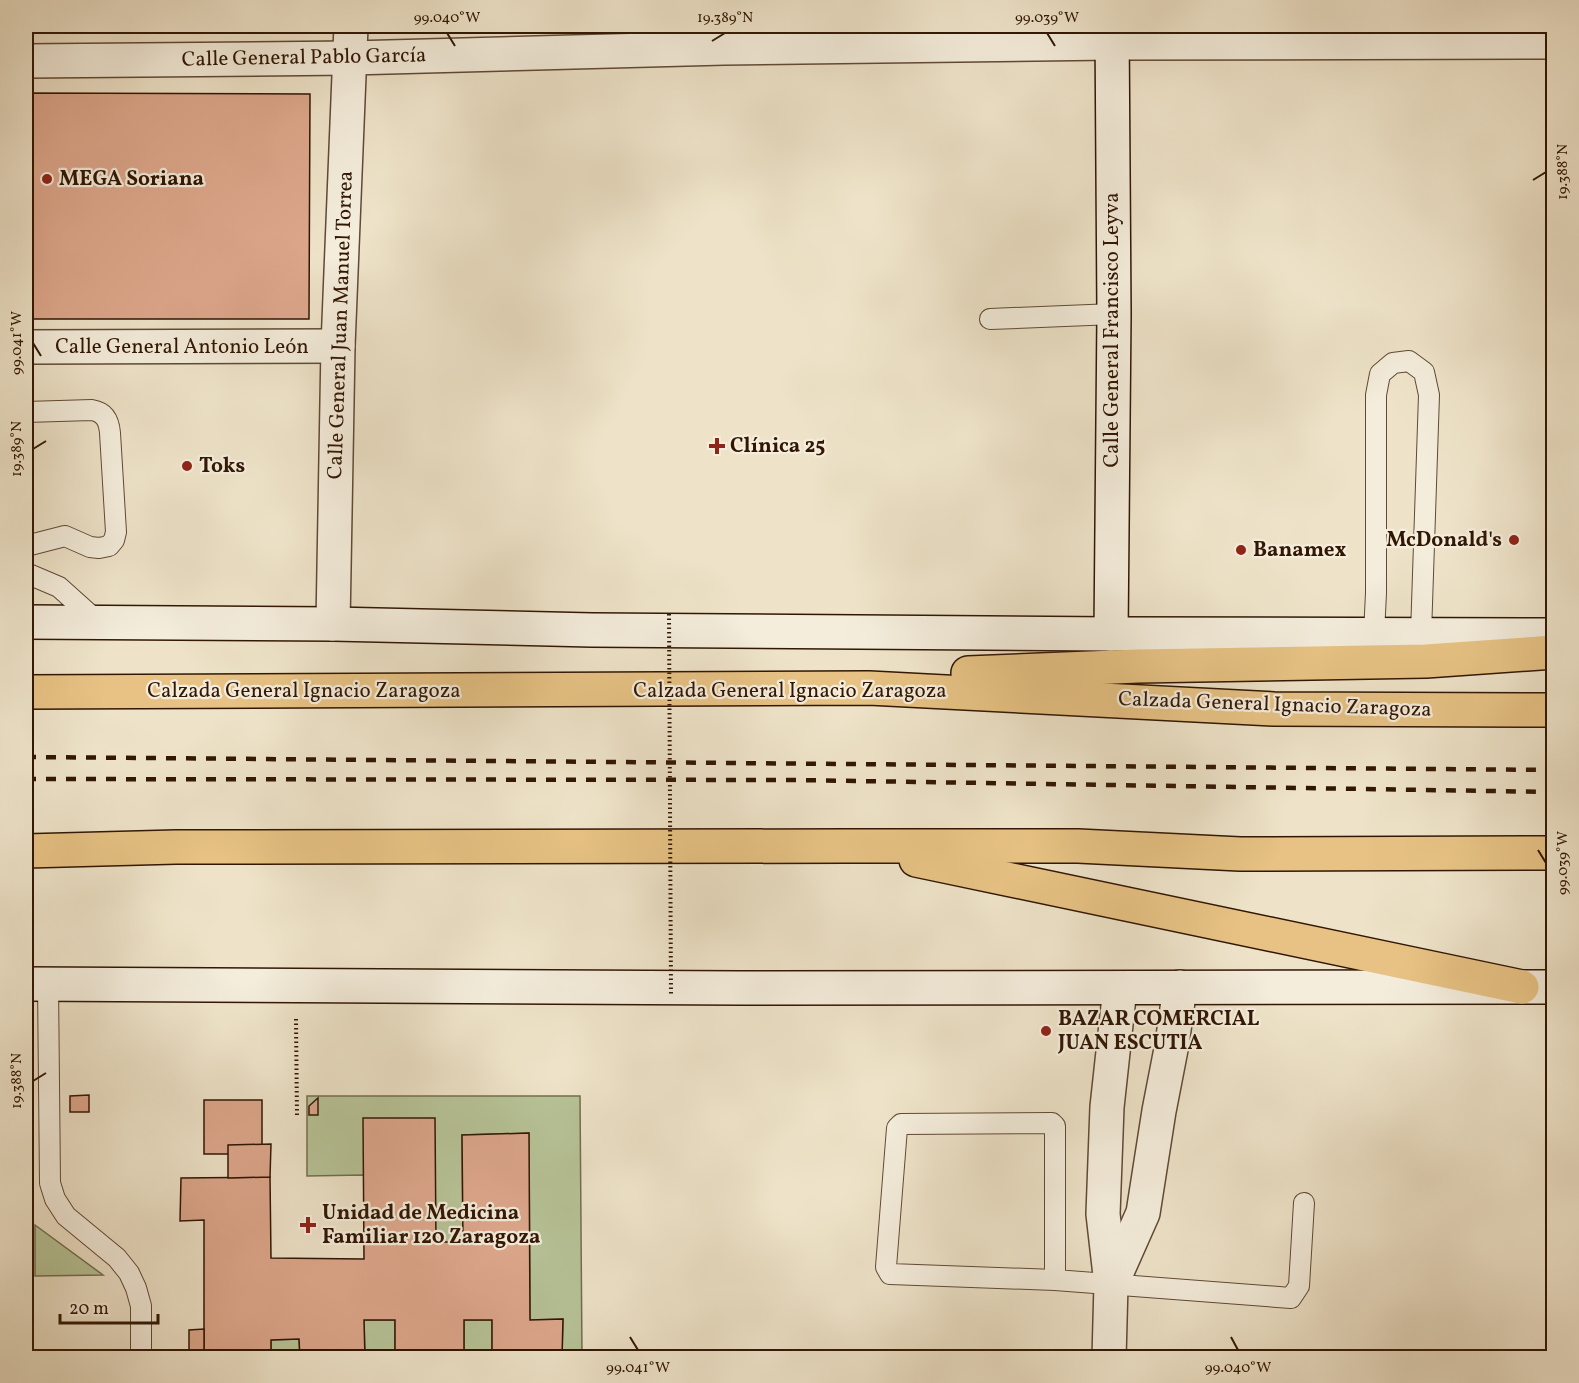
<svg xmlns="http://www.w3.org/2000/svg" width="1579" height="1383" viewBox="0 0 1579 1383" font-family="Vollkorn,serif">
  <rect width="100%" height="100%" fill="#eee3c9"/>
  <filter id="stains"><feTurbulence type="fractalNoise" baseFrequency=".00333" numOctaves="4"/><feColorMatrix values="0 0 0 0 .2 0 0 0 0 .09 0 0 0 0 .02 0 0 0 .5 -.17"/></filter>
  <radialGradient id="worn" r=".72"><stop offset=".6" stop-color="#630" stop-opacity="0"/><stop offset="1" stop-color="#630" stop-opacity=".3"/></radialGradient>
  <g fill="#b7c498" stroke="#746d4e" stroke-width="1.5">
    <polygon points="307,1096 580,1096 582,1357 562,1357 563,1319 530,1320 529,1133 462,1135 463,1242 436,1242 363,1175 307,1176"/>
    <polygon points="35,1225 103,1275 35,1276"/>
    <polygon points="364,1320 395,1320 395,1357 365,1357"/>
    <rect x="464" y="1320" width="28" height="37"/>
    <polygon points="299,1339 300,1357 271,1357 271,1340"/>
  </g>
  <g fill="#dda78c" stroke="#311604" stroke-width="1.5">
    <polygon points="26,93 310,94 309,319 26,319"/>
    <polygon points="89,1095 89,1112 70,1112 70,1096"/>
    <polygon points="318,1098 318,1115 309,1115 309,1106"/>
    <rect x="204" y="1100" width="58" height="54"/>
    <polygon points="363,1118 435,1118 436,1242 463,1242 462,1135 529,1133 530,1320 563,1319 562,1358 492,1358 492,1320 464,1320 464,1358 395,1358 395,1320 364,1320 365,1358 300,1358 299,1339 271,1340 271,1358 204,1358 204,1220 180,1221 181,1178 270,1177 271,1258 364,1259"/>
    <polygon points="271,1144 270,1177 228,1178 228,1145"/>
    <polygon points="204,1329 204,1358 189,1358 189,1330"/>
  </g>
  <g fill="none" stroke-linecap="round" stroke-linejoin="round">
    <defs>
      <g id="lane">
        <polyline points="990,319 1114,314"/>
        <path d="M26,412L92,410C104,412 109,420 110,433L116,532L114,540L109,546L99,548L90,547L65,536L26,546"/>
        <polyline points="26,573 59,587 98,622"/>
        <polyline points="1374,634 1376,593 1376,395 1380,374 1393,363 1409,361 1424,372 1429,395 1421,634"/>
        <polyline points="48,984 50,1183 55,1199 66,1216 117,1258 129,1273 136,1288 141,1306 141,1358"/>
        <polyline points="1055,1280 1055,1126 1052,1123 901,1124 897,1128 886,1267 890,1274 1055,1280 1291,1298 1299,1286 1304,1203"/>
      </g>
      <g id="street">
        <polyline points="26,61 351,58 724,48 1111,43 1554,42"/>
        <polyline points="26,347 338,346"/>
        <polyline points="333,624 338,346 351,26"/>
        <polyline points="1112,1283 1143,1213 1159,1111 1172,1044 1180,987"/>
        <polyline points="1109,1358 1111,1284 1103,1214 1107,1107 1120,988"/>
      </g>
      <g id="secondary">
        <polyline points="26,622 333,624 592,630 1111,634 1554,635"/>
        <polyline points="1111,634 1114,314 1112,26"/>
        <polyline points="26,984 740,988 1554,987"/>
      </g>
      <g id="highway">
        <polyline points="968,673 1138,666 1426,661 1554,652"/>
        <polyline points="26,692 869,688 1274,709 1554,710"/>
        <polyline points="26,851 176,847 847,846 1078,846 1240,854 1554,853"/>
        <polyline points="916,860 1522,987"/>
      </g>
    </defs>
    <use href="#lane" stroke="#604935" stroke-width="22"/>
    <use href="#street" stroke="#604935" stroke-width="36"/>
    <use href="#secondary" stroke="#311604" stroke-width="36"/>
    <use href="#highway" stroke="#311604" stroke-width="36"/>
    <polyline stroke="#311604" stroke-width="4" stroke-dasharray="1.5 3" stroke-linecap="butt" points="296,1019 297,1118"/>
    <use href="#lane" stroke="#f4eddc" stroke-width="20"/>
    <use href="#street" stroke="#f4eddc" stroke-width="33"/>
    <use href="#secondary" stroke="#f4eddc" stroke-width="33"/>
    <use href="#highway" stroke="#e7c284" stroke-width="33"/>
    <g stroke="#311604" stroke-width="4.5" stroke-dasharray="10 10" stroke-linecap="butt">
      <polyline points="26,757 1554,770"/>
      <polyline points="26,779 794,780 1554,792"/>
    </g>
    <polyline stroke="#311604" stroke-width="4" stroke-dasharray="1.5 3" stroke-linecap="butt" points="669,614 671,996"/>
  </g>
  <path fill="none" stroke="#311604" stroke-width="2" d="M447,33L455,46M1047,33L1055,46M712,41L725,33M1533,180L1546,172M33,343L41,356M33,449L46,441M1538,850L1546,863M33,1081L46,1073M630,1337L638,1350M1231,1337L1238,1350"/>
  <g fill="#8f2418" stroke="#f4eddc" stroke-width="2">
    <circle cx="47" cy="179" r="6"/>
    <path d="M714 437h6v6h6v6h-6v6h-6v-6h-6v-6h6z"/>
    <circle cx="187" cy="466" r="6"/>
    <circle cx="1514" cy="540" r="6"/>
    <circle cx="1241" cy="550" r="6"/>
    <circle cx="1046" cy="1031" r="6"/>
    <path d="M305 1216h6v6h6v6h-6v6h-6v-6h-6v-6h6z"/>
  </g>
  <g text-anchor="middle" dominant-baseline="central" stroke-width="4.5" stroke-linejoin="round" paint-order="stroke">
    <g font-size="21" fill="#311604" stroke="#f4eddc">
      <text transform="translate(304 58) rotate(-1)">Calle General Pablo García</text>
      <text transform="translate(341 325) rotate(-88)">Calle General Juan Manuel Torrea</text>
      <text transform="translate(1112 330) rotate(-90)">Calle General Francisco Leyva</text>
      <text x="182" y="347">Calle General Antonio León</text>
      <text x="304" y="691">Calzada General Ignacio Zaragoza</text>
      <text x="790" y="691">Calzada General Ignacio Zaragoza</text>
      <text transform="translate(1275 705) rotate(2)">Calzada General Ignacio Zaragoza</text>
    </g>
    <g font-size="21" font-weight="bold" fill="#311604" stroke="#f4eddc" text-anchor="start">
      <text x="59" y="179">MEGA Soriana</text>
      <text x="730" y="446">Clínica 25</text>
      <text x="199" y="466">Toks</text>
      <text x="1502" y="540" text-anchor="end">McDonald's</text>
      <text x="1253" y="550">Banamex</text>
      <text x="1058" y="1019">BAZAR COMERCIAL<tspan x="1058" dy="24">JUAN ESCUTIA</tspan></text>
      <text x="322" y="1213">Unidad de Medicina<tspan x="322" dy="24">Familiar 120 Zaragoza</tspan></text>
    </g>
  </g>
  <rect width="1579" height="1383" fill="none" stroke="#eee3c9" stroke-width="66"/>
  <path d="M60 1314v9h98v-9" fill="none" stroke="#311604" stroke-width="3"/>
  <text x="69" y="1314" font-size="18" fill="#311604" stroke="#f4eddc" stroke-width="4.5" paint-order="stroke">20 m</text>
  <rect x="33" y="33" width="1513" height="1317" fill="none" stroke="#311604" stroke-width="2"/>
  <g font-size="15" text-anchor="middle" fill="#311604">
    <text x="447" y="22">99.040°W</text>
    <text x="725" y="22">19.389°N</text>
    <text x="1047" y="22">99.039°W</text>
    <text transform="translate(1562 172) rotate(-90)" y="5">19.388°N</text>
    <text transform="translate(16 343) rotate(-90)" y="5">99.041°W</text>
    <text transform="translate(16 449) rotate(-90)" y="5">19.389°N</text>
    <text transform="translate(1562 863) rotate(-90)" y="5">99.039°W</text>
    <text transform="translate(16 1081) rotate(-90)" y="5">19.388°N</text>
    <text x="638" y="1372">99.041°W</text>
    <text x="1238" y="1372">99.040°W</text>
  </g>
  <rect width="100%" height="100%" filter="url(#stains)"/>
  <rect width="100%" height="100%" fill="url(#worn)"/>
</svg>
